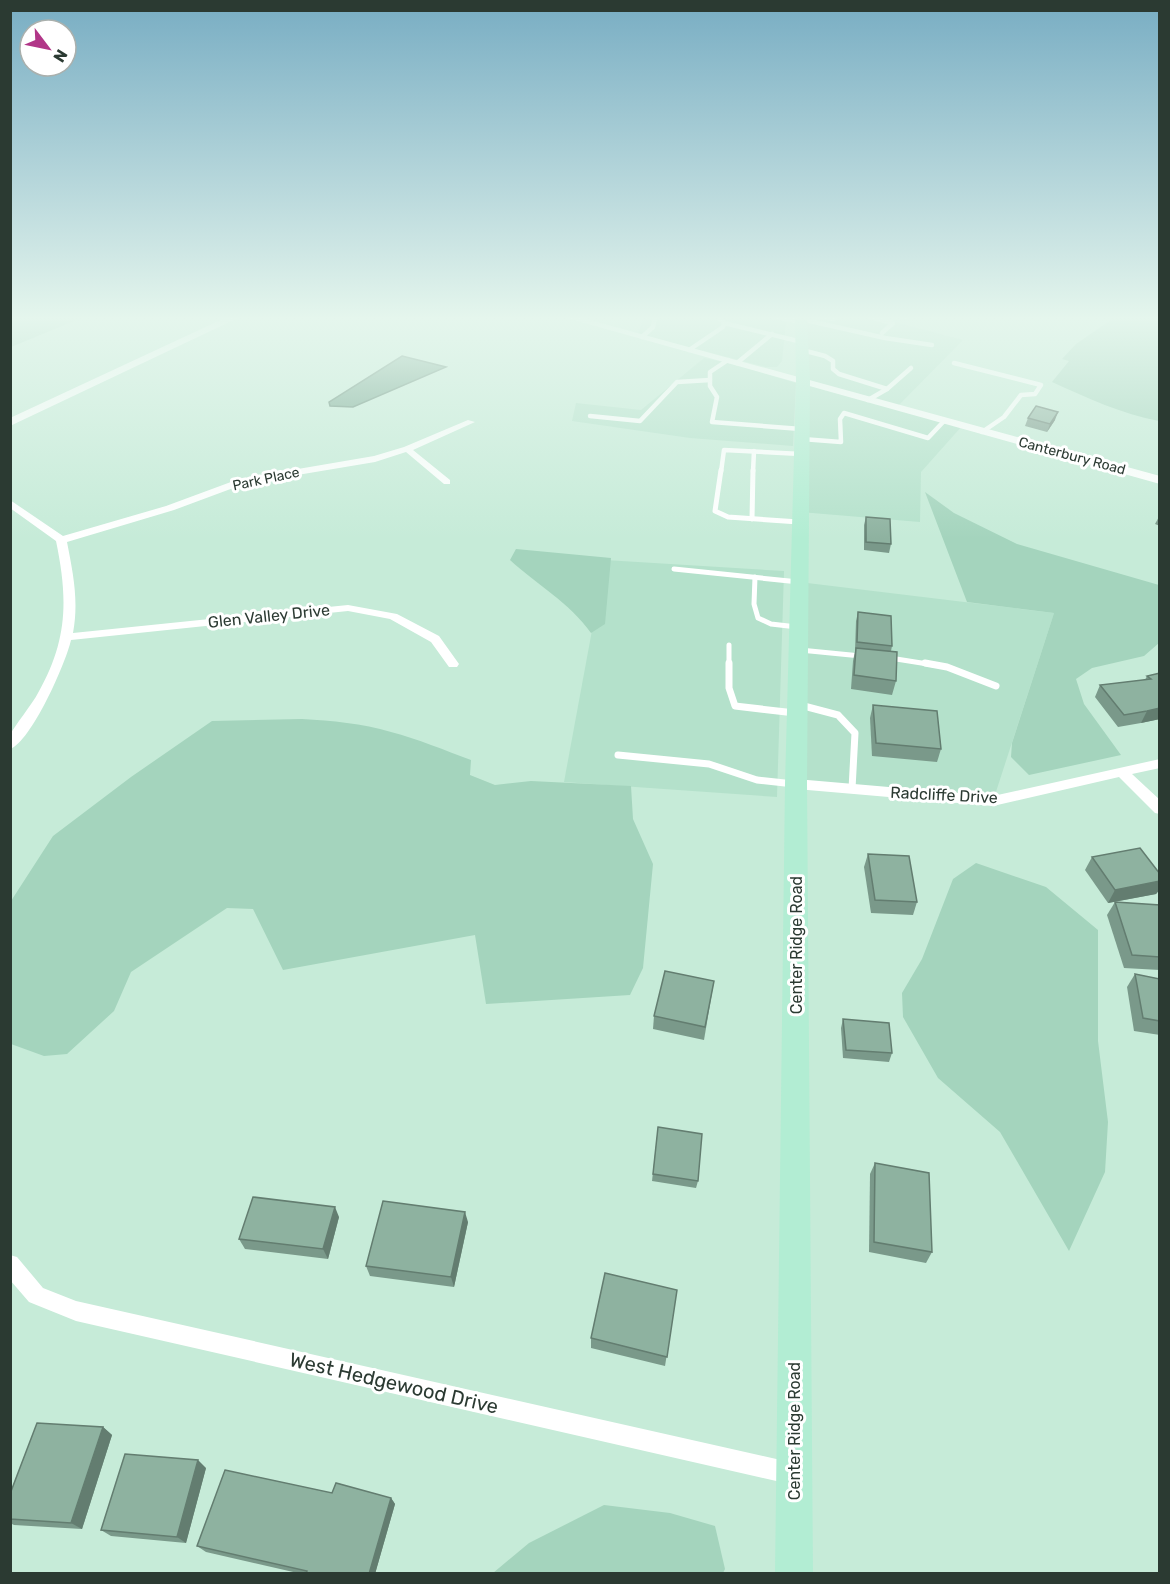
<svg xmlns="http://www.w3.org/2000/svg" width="1170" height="1584" viewBox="0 0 1170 1584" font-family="Rubik,sans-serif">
  <rect width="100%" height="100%" fill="#c6ebd8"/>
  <g fill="#b4e1cb">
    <polygon points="644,317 766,317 786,322 782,361 777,367 766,367 638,334"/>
    <polygon points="801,317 876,317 963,340 897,407 962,426 921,472 920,522 800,512 803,381"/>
    <polygon points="704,358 737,365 796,383 793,446 690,438 572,421 576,403 641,410"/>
    <polygon points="605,560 784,571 777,797 564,782"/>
    <polygon points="799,582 1054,613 993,801 796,784"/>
  </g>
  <g fill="#a4d4bd">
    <polygon points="11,317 84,317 11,347"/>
    <path d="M1106,317H1159V421C1122,414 1087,398 1052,382L1069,361L1062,359L1076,344L1111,320Z"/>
    <polygon points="925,492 954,513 1017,544 1159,585 1159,643 1144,656 1092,668 1076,679 1084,704 1121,755 1029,775 1011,757 1012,743 1054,613 967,602"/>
    <path d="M516,549L611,558L605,624L591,633C570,603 536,584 510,560Z"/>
    <path d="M302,719C332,721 362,723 391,732C418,739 444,750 471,760L470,775L495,785L531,781L631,786L633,819L653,864L643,968L630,995L486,1004L475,935L283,970L253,909L227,908L131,972L114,1011L67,1054L44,1056L11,1044V901L53,836L131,777L212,721Z"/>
    <polygon points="976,863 1046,887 1098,930 1098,1041 1108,1122 1105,1172 1069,1251 1000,1132 938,1078 903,1017 902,993 922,959 953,879"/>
    <polygon points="604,1505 670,1513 715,1526 725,1569 723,1573 493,1573 529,1543"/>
  </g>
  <polygon fill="#70a28b" stroke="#5b8370" stroke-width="1.5" points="402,356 446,367 353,407 330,406 329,402"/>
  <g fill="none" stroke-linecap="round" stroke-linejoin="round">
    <g stroke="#fff" stroke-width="4.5">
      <polyline points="776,317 801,322"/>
      <polyline points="819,317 834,319 836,317"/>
      <polyline points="869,317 893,323 882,333"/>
      <polyline points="901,317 907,317"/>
      <polyline points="801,319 885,338 932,345"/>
      <polyline points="724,323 802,342"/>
      <polyline points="642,337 653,327 655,317"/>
      <polyline points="689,350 723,327 724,323 718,317"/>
      <polyline points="802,350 825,356 833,361 833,369 839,374 887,389"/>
      <polyline points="728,360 710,372 710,386 717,397 712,422 801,429"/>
      <polyline points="737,363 772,334"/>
      <polyline points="954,363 1041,385 1035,394 1021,395 1004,417 982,432"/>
      <polyline points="868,400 887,389 911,368"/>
      <polyline points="590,416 640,421 677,382 710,380"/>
      <polyline points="802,439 841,442 840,419 844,413 928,438 944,421"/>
      <polyline points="721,472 724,450 801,454"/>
      <polyline points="753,472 754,451"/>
    </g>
    <g stroke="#fff" stroke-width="5">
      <polyline points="721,470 715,511 728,517 799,522"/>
      <polyline points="752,519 753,470"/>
      <polyline points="674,569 799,582"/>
      <polyline points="755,577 754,604 758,618 771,624 797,627"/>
      <polyline points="729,645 729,665"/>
      <polyline points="800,650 861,656"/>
      <polyline points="890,658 934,665"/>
    </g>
    <g stroke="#fff" stroke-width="7">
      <polyline points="729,663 729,688 735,706 795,713"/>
      <polyline points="925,663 947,667 996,686"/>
      <polyline points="800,705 838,715 855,733 852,789"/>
      <polyline points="618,755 709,764 757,780 794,784"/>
    </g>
    <g fill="#fff" fill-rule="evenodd">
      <path d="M468,420L475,422L413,450L450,480V484H444L406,452L375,462L244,484L174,510L67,542C73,573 79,601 73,633L348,605L397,614L439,636L459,664L457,667H449L431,642L390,619L348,611L71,640C66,663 31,742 10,749C10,745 9,739 10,735C13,728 33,703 38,693C68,640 68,599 56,541L10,508V500L63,536L166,506L239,479L374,456L404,447Z"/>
      <polygon points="1160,759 1160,768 1132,774 1160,800 1160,814 1155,813 1119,777 993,806 796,789 789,784 796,779 993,796"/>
      <polygon points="10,1255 17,1257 43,1288 76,1301 794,1463 802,1466 805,1474 802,1482 794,1485 76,1321 29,1302 10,1280"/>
    </g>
    <g fill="#fff" fill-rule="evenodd">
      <polygon points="227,317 240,317 10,426 10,418"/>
      <polygon points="563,317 579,317 1160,476 1160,484"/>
    </g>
    <polygon fill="#b2edd3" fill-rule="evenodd" points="795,317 807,317 810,381 807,784 813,1574 775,1574 785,784 796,381"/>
  </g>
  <g fill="#7a998a">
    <polygon points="1028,418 1055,420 1047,432 1025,426"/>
    <polygon points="1160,515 1160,526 1155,524"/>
    <polygon points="866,517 891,544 889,553 864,550 864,525"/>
    <polygon points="858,612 892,646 891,651 896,681 892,695 851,689 853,661 855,651 856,621"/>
    <polygon points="1160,673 1160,719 1141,723 1118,727 1095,697 1100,685 1145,680 1147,676"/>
    <polygon points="873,705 941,749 937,762 872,756 870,718"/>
    <polygon points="868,854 917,902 913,915 871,913 864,867"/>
    <polygon points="1092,857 1160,874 1160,889 1156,894 1108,903 1085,870"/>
    <polygon points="1115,902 1160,905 1160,970 1124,968 1107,915"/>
    <polygon points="1135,974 1160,979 1160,1035 1134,1031 1127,987"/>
    <polygon points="714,981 704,1040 653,1029 654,1016"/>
    <polygon points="843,1019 892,1053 889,1062 843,1058 841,1028"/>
    <polygon points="658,1127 698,1181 696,1188 652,1181"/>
    <polygon points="875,1163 932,1252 926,1263 869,1252 870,1174"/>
    <polygon points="339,1217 328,1259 245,1249 239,1239"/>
    <polygon points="468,1222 454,1287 370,1276 366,1266"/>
    <polygon points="677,1290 665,1366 591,1348 591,1338"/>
    <polygon points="103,1427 112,1435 82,1529 14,1525 10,1523 10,1494"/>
    <polygon points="206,1468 186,1543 111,1536 101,1530"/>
    <polygon points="332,1493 391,1498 395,1504 375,1574 302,1574 206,1552 197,1546"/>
  </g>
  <g fill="#637d70">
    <polygon points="1058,412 1055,420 1047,432 1050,424"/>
    <polygon points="1160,708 1160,719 1141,723 1147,711"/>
    <polygon points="1160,881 1160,889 1156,894 1108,903 1115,890"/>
    <polygon points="335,1207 339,1217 328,1259 323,1249"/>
    <polygon points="465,1212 468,1222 454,1287 451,1277"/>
    <polygon points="103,1427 112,1435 82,1529 71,1523"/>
    <polygon points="198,1460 206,1468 186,1543 177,1537"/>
    <polygon points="391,1498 395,1504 375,1574 369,1574"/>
  </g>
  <g fill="#8eb2a0" stroke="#637d70" stroke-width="1.5">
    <polygon points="1036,406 1058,412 1050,424 1028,418"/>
    <polygon points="866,517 890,519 891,544 866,542"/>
    <polygon points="858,612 891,616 892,646 857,642"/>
    <polygon points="856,648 897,652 896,681 854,675"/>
    <polygon points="1160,673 1160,708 1147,711 1124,715 1100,685 1151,679 1147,676"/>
    <polygon points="873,705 937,711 941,749 876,743"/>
    <polygon points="1140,848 1160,874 1160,881 1115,890 1092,857"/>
    <polygon points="868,854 909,856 917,902 875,900"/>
    <polygon points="1115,902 1160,905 1160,957 1132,955"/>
    <polygon points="665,971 714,981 705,1027 654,1016"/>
    <polygon points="1135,974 1160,979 1160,1021 1143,1018"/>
    <polygon points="843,1019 889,1023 892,1053 846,1050"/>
    <polygon points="658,1127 702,1134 698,1181 653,1174"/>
    <polygon points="875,1163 929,1173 932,1252 874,1242"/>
    <polygon points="253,1197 335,1207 323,1249 239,1239"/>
    <polygon points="383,1201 465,1212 451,1277 366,1266"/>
    <polygon points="605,1273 677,1290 667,1357 591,1338"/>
    <polygon points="37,1423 103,1427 71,1523 10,1519 10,1494"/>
    <polygon points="125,1454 198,1460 177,1537 101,1530"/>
    <polygon points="225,1470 332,1493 336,1483 391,1498 369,1574 306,1574 307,1571 197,1546"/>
  </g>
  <linearGradient id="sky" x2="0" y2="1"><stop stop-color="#78adc3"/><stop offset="0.59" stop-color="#e5f6ed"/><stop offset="1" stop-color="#e5f6ed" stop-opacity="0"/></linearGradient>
  <rect width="1170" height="539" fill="url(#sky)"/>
  <g text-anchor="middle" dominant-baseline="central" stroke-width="6" stroke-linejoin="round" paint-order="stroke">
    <g font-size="14" fill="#2b3a32" stroke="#fff">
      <text transform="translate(1072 456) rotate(15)">Canterbury Road</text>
      <text transform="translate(266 479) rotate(-12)">Park Place</text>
    </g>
    <g font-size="16" fill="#2b3a32" stroke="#fff">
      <text transform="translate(269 616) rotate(-6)">Glen Valley Drive</text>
      <text transform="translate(944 795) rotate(3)">Radcliffe Drive</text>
      <text transform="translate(796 945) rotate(-90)">Center Ridge Road</text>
      <text transform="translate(794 1431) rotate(-90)">Center Ridge Road</text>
    </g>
    <g font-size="20" fill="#2b3a32" stroke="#fff">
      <text transform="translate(394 1383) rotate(13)">West Hedgewood Drive</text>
    </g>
  </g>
  <rect width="1170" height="1584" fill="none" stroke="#2b3a32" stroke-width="24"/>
  <g transform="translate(48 48) rotate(122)"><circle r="28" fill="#ffffff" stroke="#aab0ad" stroke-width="1.5"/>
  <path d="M0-4.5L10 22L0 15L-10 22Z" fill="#b13688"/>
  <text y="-9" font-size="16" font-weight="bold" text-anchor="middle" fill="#2b3a32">N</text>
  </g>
</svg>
